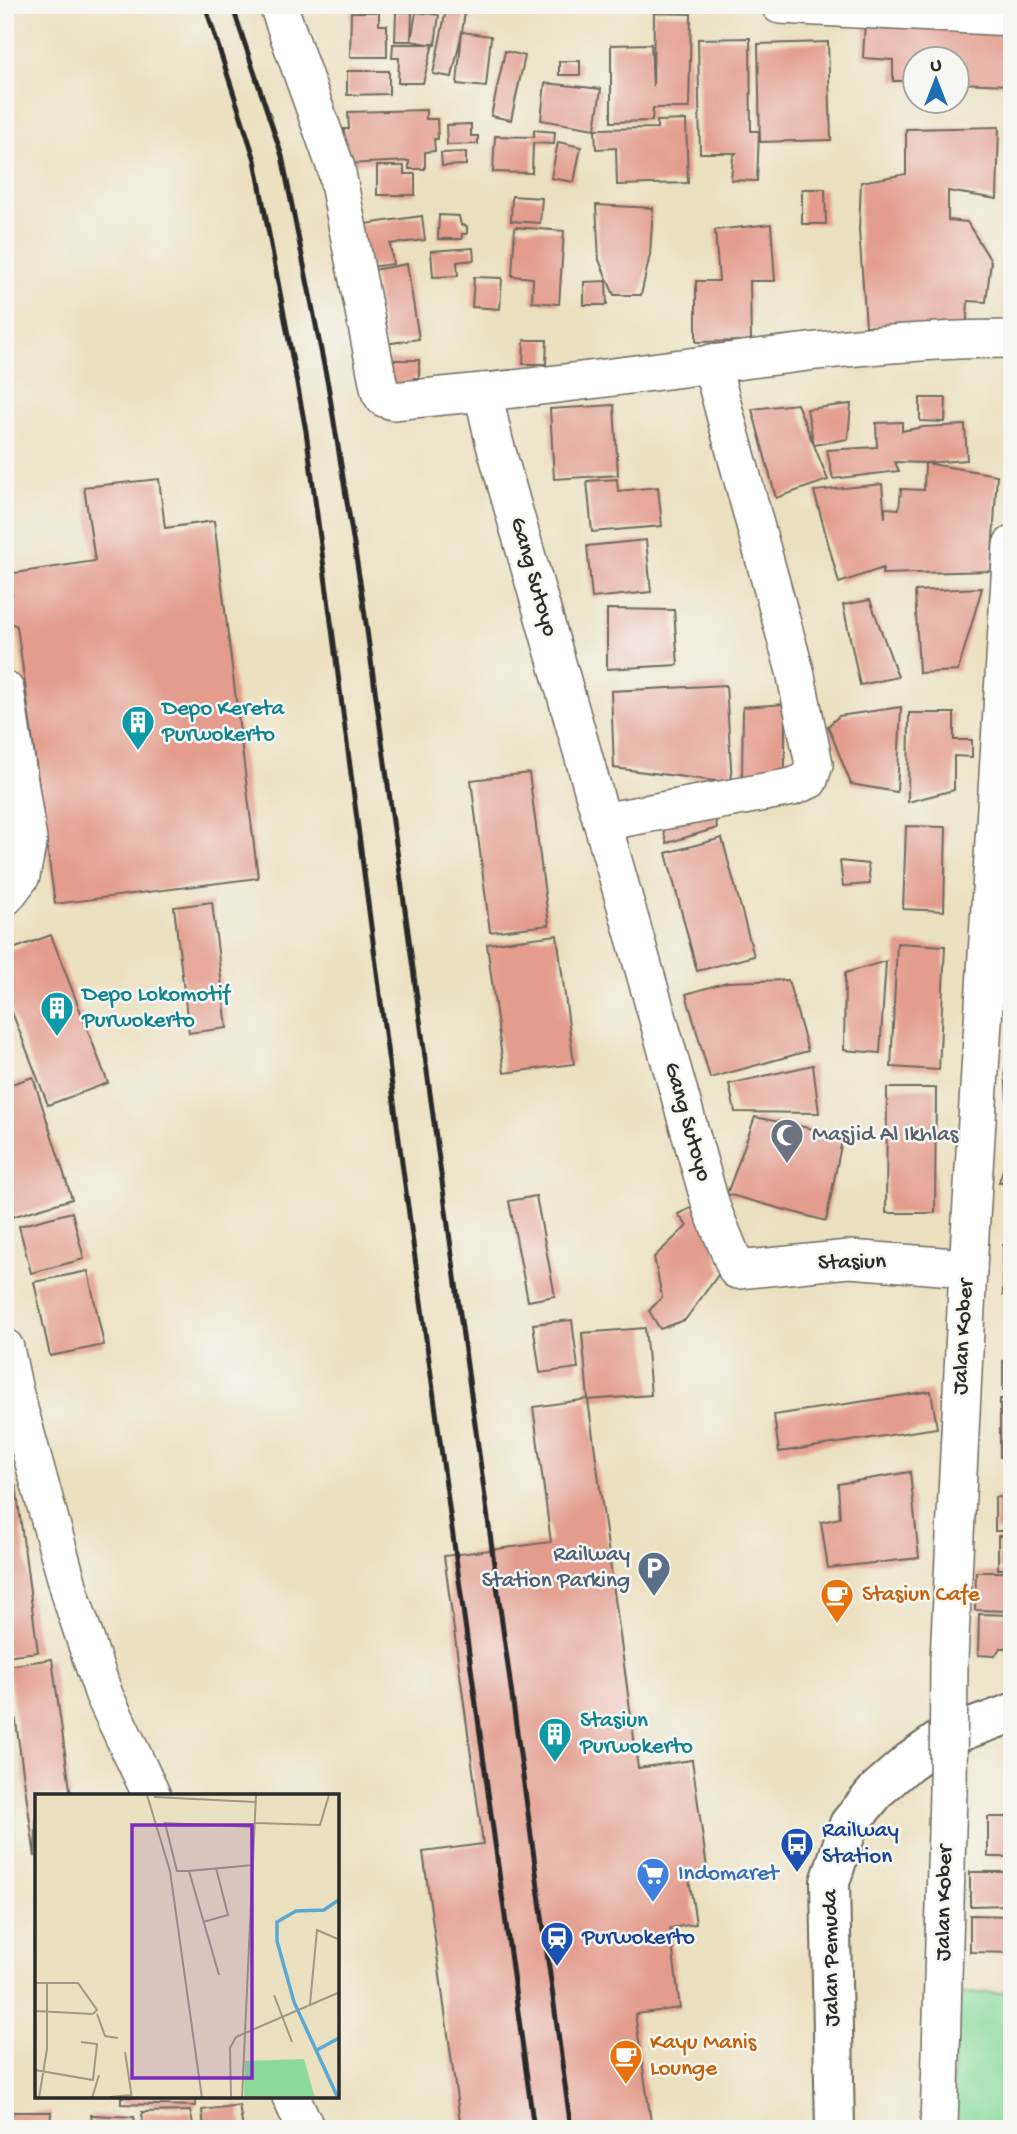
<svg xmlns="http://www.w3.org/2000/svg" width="1017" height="2134" viewBox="0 0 1017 2134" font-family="'Gochi Hand',sans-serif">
  <rect width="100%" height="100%" fill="#f6f6f2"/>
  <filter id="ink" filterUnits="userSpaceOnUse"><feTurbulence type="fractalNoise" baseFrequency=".0143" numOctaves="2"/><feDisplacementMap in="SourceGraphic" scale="14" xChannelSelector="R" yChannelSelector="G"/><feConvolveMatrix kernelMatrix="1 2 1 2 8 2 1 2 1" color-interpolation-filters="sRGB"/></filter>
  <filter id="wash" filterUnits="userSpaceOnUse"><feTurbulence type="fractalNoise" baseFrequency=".00686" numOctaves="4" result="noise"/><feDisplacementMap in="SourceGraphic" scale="28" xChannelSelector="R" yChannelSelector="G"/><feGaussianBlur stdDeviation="1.57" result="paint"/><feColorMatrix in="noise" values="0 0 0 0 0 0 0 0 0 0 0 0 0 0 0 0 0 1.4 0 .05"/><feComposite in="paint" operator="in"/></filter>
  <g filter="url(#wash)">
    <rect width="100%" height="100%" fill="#ebe0bf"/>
    <polygon fill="#8adb9b" stroke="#5a8363" stroke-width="2" points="1012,1992 1012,2129 952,2129 955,1994"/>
    <g id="blocks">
      <g fill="#e39c8d">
        <polygon points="447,5 466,5 462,32 491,36 486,87 457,84 462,32 452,77 433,74"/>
        <polygon points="351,12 379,12 379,25 387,25 387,57 350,57"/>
        <polygon points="396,12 412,12 411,41 395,41"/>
        <polygon points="416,12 439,15 435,45 411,41"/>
        <polygon points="654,13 691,14 689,108 653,108 652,121 611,122 611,45 651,44 653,86"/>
        <polygon points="865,22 1012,27 1012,85 958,83 958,60 915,60 915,81 893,81 893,60 863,58"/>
        <polygon points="750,38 751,131 759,131 757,181 731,180 733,157 736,153 700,153 698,39"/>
        <polygon points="828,42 831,140 760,142 758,44"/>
        <polygon points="393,44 433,44 423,83 398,83 399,58 392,58"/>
        <polygon points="505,51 525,56 511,120 491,116"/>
        <rect x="559" y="61" width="21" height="14"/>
        <polygon points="347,71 389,71 389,94 347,95"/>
        <polygon points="545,83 601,89 595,129 541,120"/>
        <polygon points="426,110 426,119 437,119 438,139 434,139 435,151 425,152 425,169 409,169 409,161 345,164 344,129 349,129 348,112"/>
        <polygon points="686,120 688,183 617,185 616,148 596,149 595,129 657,128 657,121"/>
        <polygon points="471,124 471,136 478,136 478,144 447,145 446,125"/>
        <polygon points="999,127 997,199 948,191 948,220 967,222 991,261 986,302 968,301 966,335 866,326 859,230 861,182 906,174 906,129"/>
        <polygon points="534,130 555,132 554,144 533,143 532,173 493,172 495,136 534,137"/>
        <polygon points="558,142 581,147 574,182 551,178"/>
        <polygon points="466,152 466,165 442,166 441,153"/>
        <polygon points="377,166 404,166 404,174 415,174 415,195 377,195"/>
        <polygon points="802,189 825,189 826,224 802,224"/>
        <polygon points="512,196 542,198 540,223 511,221"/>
        <polygon points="596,205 653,208 650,255 641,295 614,295 599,260"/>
        <polygon points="439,215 459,216 461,225 467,226 467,234 462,234 462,239 438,239"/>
        <polygon points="422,216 425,240 390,244 393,264 370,267 351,226"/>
        <polygon points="771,224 775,281 750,281 751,341 696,342 696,281 719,281 715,230"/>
        <polygon points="515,227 564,231 559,304 532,302 533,278 512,276"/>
        <polygon points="473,248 474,260 457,262 458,276 433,277 431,251"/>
        <polygon points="407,264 419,339 385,344 373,270"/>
        <polygon points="474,277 502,278 500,309 472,307"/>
        <polygon points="606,281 607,305 584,305 584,282"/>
        <polygon points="524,340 547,340 546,364 523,364"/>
        <polygon points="383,360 419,360 419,378 414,378 414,384 408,384 408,379 404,381 404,388 383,382"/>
        <polygon points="920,398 946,398 945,422 920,421"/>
        <polygon points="797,404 814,445 807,409 851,404 848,439 814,445 828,480 776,498 752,409"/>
        <polygon points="614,405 618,475 554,479 550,409"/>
        <polygon points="902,422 902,431 923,427 965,425 967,460 925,463 997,475 991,571 882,574 883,568 839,583 814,491 882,484 885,518 885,508 899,509 901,489 924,490 925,463 895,462 899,471 833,479 827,450 877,447 876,423"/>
        <polygon points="159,479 165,528 214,521 258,878 55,904 17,626 5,620 5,591 12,594 8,574 95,561 84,487"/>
        <polygon points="617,479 618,491 658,487 662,526 592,532 587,481"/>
        <polygon points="646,540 651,592 592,598 587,546"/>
        <polygon points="982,588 958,671 919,673 915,591"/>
        <polygon points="870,600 898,677 860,685 843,605"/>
        <polygon points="607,609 674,610 678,665 607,669"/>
        <polygon points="726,685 732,783 614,768 611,691"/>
        <polygon points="785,704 785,774 742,779 743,707"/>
        <polygon points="901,707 897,792 851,784 828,726 839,716"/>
        <polygon points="909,713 954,713 954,740 972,740 972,757 954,756 954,790 908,802"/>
        <polygon points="529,773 549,925 490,932 471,780"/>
        <polygon points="714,809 717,828 667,843 659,816"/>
        <polygon points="906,826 946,827 944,911 903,909"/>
        <polygon points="722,838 754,956 697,971 666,853"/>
        <polygon points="840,861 868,864 870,884 843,886"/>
        <polygon points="212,902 227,1028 189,1033 174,907"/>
        <polygon points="51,935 108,1083 48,1105 5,994 5,952"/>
        <polygon points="557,935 574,1064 504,1073 487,944"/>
        <polygon points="897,943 945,946 939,1070 891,1067"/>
        <polygon points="886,961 880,1053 844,1050 845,973"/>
        <polygon points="788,980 808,1051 710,1078 686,994 727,982"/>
        <polygon points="813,1065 819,1113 735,1112 729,1084"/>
        <polygon points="1005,1070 1012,1070 1012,1142 1010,1142"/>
        <polygon points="33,1077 72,1199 5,1219 5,1086"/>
        <polygon points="887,1088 936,1088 935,1213 886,1213"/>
        <polygon points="755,1117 843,1135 826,1221 727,1194"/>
        <polygon points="1011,1146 1012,1182 999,1182"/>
        <polygon points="1012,1194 1012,1239 1006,1240 1004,1195"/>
        <polygon points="536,1196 555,1296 528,1301 509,1201"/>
        <polygon points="702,1203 721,1271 685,1320 660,1329 649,1311 662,1297 654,1257 687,1226 678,1214"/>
        <polygon points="72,1212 84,1259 31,1273 19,1226"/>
        <rect x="1003" y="1245" width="9" height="50"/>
        <polygon points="88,1271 104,1345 50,1356 34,1282"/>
        <polygon points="1009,1307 1012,1307 1012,1357 1008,1357"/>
        <polygon points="572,1320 578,1368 540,1373 533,1324"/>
        <polygon points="645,1328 651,1395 588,1400 638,1768 692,1760 708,1875 689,1878 696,1924 670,1928 680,2008 635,2014 652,2129 461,2129 423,1852 483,1844 444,1556 551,1542 533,1407 588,1399 582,1333"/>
        <rect x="1003" y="1361" width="9" height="29"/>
        <polygon points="931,1391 937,1428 779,1452 774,1415"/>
        <rect x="1000" y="1399" width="12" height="58"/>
        <rect x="1004" y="1464" width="8" height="28"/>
        <polygon points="910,1472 919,1558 828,1568 821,1522 840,1518 838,1484"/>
        <polygon points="16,1486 38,1652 5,1656 5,1488"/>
        <polygon points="995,1497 1012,1498 1012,1531 995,1531"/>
        <rect x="998" y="1536" width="14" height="33"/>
        <polygon points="976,1572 1012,1572 1012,1611 975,1610"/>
        <polygon points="979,1614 1012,1615 1012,1648 1000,1648 995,1656 978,1655"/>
        <polygon points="52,1659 71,1796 37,1796 35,1857 8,1666"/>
        <rect x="988" y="1817" width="24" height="40"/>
        <polygon points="970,1872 1010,1872 1010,1905 970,1906"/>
        <polygon points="970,1915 1012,1916 1012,1953 970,1952"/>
        <polygon points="121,2097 196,2097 196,2106 121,2104"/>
        <polygon points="239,2105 243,2129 204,2129 202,2110"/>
        <polygon points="190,2111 194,2129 143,2129 142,2112"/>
        <polygon points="5,2112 51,2112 50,2129 5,2129"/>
        <polygon points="91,2115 134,2117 136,2129 93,2129"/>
      </g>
    </g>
  </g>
  <g filter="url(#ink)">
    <use href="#blocks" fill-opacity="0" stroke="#6e6a5f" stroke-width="2"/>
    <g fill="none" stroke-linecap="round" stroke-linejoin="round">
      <defs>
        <g id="minor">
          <polyline points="278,5 336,168 380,392 384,398 393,401 483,392"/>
          <polyline points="780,5 1012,17"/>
          <polyline points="5,690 28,840 21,876 5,897"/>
          <polyline points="602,822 792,787 809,780 814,764 795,671 711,363"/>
          <path d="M968,1268L849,1259L737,1270L712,1209L494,441L483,392C659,376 834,339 1012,339"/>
          <polyline points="5,1348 14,1391 73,1603 104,1695 152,1796"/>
          <polyline points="949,1660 968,1268 1012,545"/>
          <polyline points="291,2097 306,2129"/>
          <polyline points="939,2129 948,1792"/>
        </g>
        <polyline id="major" points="835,2129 830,1882 849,1824 878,1789 909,1762 943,1738 1012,1713"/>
      </defs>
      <use href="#minor" stroke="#6e6a5f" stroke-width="40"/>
      <use href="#major" stroke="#6e6a5f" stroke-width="42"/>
      <use href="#minor" stroke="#fff" stroke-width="37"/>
      <use href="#major" stroke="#fff" stroke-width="38"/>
      <g stroke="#2b2b2b" stroke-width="5">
        <polyline points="205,5 255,160 306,431 403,1170 534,2129"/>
        <polyline points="232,5 282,156 328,385 362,594 571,2129"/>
      </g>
      <defs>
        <polyline id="minor-bridge" points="948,1792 949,1660"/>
      </defs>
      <use href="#minor-bridge" stroke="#6e6a5f" stroke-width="40" stroke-linecap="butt"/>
      <use href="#minor-bridge" stroke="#fff" stroke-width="37"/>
    </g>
  </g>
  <defs>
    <symbol id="building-pin" viewBox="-11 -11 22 30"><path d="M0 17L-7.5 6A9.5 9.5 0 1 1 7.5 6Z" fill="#0f9aa8" stroke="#f6f6f2"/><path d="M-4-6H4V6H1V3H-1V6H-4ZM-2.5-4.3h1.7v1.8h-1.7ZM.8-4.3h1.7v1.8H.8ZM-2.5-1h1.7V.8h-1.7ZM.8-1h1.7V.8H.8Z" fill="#fff"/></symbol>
    <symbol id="mosque-pin" viewBox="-11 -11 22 30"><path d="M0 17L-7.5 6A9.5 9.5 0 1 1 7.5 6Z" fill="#6b7280" stroke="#f6f6f2"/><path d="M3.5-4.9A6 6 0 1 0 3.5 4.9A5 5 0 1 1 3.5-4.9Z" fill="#fff"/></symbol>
    <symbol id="parking-pin" viewBox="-11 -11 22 30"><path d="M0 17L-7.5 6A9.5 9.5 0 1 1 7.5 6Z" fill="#5c6f8a" stroke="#f6f6f2"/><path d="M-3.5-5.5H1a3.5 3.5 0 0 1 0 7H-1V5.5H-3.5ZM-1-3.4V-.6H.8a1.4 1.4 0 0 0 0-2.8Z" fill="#fff"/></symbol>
    <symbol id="cafe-pin" viewBox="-11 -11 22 30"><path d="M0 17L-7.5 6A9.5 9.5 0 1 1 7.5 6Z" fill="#e8710a" stroke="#f6f6f2"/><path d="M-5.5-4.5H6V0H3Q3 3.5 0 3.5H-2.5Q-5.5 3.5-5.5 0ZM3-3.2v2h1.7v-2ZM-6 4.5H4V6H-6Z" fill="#fff"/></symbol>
    <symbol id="bus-pin" viewBox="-11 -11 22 30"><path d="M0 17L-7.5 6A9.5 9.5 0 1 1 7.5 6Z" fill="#1a4fb4" stroke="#f6f6f2"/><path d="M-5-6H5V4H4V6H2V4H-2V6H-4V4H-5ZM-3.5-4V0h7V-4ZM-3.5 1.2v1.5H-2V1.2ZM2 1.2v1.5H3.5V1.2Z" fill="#fff"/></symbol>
    <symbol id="supermarket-pin" viewBox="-11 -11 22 30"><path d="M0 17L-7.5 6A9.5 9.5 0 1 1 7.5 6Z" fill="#3f7fe0" stroke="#f6f6f2"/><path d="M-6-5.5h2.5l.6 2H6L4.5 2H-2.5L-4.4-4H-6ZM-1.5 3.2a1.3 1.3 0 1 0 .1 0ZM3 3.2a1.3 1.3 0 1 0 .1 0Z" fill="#fff"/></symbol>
    <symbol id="station-pin" viewBox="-11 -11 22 30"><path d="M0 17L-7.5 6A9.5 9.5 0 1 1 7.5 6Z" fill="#1a4fb4" stroke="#f6f6f2"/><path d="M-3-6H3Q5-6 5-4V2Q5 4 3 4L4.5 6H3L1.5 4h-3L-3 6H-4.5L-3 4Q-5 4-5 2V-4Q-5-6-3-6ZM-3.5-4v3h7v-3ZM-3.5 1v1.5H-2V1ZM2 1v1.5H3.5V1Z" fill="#fff"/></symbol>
  </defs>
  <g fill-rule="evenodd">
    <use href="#building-pin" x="119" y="703" width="38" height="52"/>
    <use href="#building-pin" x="38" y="989" width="38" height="52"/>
    <use href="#mosque-pin" x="768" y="1116" width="38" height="52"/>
    <use href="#parking-pin" x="635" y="1549" width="38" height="52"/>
    <use href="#cafe-pin" x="818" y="1576" width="38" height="52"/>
    <use href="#building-pin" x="536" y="1715" width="38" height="52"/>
    <use href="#bus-pin" x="778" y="1825" width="38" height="52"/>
    <use href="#supermarket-pin" x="634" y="1855" width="38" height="52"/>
    <use href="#station-pin" x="538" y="1919" width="38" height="52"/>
    <use href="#cafe-pin" x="607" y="2037" width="38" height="52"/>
  </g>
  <g text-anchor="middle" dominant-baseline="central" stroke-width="5" stroke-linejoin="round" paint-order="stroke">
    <g font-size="23" fill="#2b2b2b" stroke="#f6f6f2">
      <text transform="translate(533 577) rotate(74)">Gang Sutoyo</text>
      <text transform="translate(687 1122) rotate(74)">Gang Sutoyo</text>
      <text transform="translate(852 1263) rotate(-1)">Stasiun</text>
      <text transform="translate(964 1337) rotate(-87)">Jalan Kober</text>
      <text transform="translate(945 1903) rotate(-89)">Jalan Kober</text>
      <text transform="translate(832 1958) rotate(-91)">Jalan Pemuda</text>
    </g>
    <g font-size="23" fill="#0d838f" stroke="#f6f6f2" text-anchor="start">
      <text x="162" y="709">Depo Kereta<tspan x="162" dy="26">Purwokerto</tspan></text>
      <text x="82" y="995">Depo Lokomotif<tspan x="82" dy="26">Purwokerto</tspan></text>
      <text x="580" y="1721">Stasiun<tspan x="580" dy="26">Purwokerto</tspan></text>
    </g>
    <g font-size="23" fill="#5b616d" stroke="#f6f6f2" text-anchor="start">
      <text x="812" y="1135">Masjid Al Ikhlas</text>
    </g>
    <g font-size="23" fill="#4e5e75" stroke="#f6f6f2" text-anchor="end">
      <text x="630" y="1555">Railway<tspan x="630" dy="26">Station Parking</tspan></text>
    </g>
    <g font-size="23" fill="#c56008" stroke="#f6f6f2" text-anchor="start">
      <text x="862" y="1595">Stasiun Cafe</text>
      <text x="650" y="2043">Kayu Manis<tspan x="650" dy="26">Lounge</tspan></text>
    </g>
    <g font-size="23" fill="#164399" stroke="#f6f6f2" text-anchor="start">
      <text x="822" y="1831">Railway<tspan x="822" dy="26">Station</tspan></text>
      <text x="582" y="1938">Purwokerto</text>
    </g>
    <g font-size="23" fill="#366cbe" stroke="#f6f6f2" text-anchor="start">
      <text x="678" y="1874">Indomaret</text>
    </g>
  </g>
  <g transform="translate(35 1794)">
    <rect width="304" height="304" fill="#ebe0bf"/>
    <path d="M269,265L280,304H209L210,267Z" fill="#8adb9b"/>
    <path fill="none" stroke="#5aa8d4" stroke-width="3.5" d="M282,256L304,244M303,304L259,208L242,147V128L261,117L289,116L305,105"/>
    <path fill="none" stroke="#9e9884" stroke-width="2" d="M112,1L135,77L167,304M119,3L220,8M219,29L285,31L294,1M154,77H142L130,29L219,33M168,128L193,121L181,74M184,181L154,77L218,71M0,189H43L62,216L58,220L0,217M239,201L257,248M275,210L282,136L305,146M62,220L70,242L83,244M90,258L97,304M0,276L58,286L62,250L46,248M75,303L97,301M4,304L12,255V189M57,304L64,281M196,304L195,254L201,243L305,198M207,304L221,1"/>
    <path fill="#7b2cbf" fill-opacity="0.15" stroke="#7b2cbf" stroke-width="3.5" d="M97,31H217V284H97Z"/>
    <rect width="304" height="304" fill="none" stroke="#2b2b2b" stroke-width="3.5"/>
  </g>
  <rect width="1017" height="2134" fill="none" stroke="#f6f6f2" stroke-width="28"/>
  <g transform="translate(936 80)"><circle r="33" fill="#f6f6f2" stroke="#a5a5a2" stroke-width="2"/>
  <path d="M0-5L12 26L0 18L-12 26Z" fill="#1f6fb2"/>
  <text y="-10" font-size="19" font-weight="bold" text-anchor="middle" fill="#2b2b2b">U</text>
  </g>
</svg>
